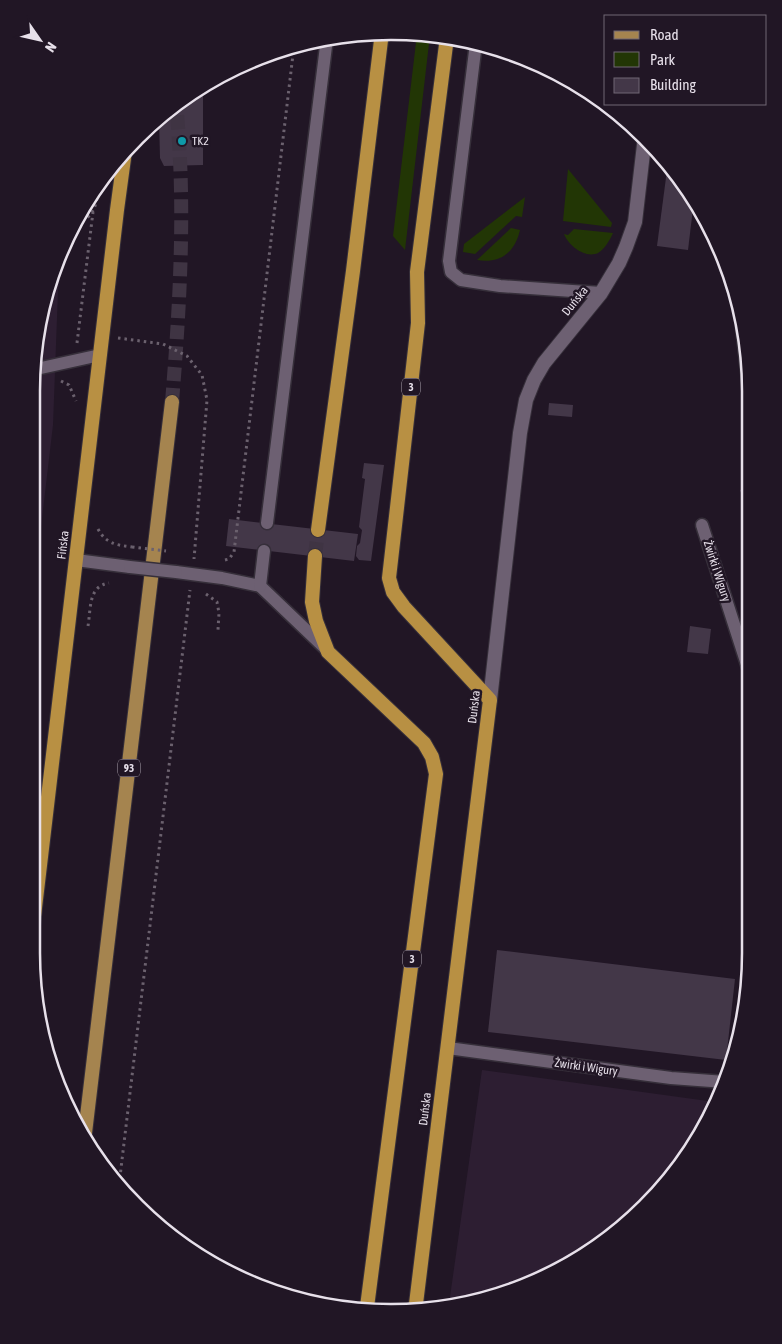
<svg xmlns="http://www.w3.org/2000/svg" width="782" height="1344" viewBox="0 0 782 1344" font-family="'Asap Condensed',sans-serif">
  <rect width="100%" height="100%" fill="#211625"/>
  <g fill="#2d1e32">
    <polygon points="63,251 58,291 53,425 32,603 32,367 50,276"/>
    <polygon points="482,1070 715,1102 690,1153 628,1224 528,1285 449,1304"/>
  </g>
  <g fill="#223605">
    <polygon points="417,34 430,35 405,250 393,236"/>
    <polygon points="568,169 612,223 611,227 563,221"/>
    <polygon points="525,197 522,217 516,216 475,254 463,252 464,244"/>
    <path d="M511,228L520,230C515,252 501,264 477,260Z"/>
    <path d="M574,229L613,233C610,240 604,250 598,253C585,259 568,245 564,234L568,235Z"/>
  </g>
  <g fill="#433748">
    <polygon points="203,90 203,165 164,166 160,158 159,118 191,92"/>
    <polygon points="667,170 671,171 694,200 688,250 657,246"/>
    <polygon points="549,403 573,405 572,417 548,415"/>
    <polygon points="364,463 384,465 371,561 359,560 356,556 357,546 360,543 362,530 359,527 365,479 362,478"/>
    <polygon points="750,487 750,520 740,490"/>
    <polygon points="229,519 358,534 354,561 226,546"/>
    <polygon points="690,626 711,629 708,654 687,652"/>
    <polygon points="497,950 735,979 726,1060 488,1032"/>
  </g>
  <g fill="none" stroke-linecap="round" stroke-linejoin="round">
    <path stroke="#3f3443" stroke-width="14" stroke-dasharray="14 7" stroke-linecap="butt" d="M172,402C180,303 186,204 176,104"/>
    <polyline stroke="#3f3443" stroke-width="14" stroke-dasharray="14 7" stroke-linecap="butt" points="315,556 318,530"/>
    <defs>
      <g id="service">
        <polyline points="476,43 449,261 451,272 461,280 500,286 601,293"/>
        <polyline points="742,327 750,398"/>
        <polyline points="32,370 100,355"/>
        <polyline points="267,523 327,38"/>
        <polyline points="702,525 750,674"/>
        <polyline points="76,560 130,567"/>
        <polyline points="176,572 222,578 260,586 328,651"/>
        <polyline points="260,586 264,551"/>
        <polyline points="448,1048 671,1078 725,1082"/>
      </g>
      <polyline id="tertiary" points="490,700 520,433 526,400 534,380 544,363 601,293 619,263 626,247 635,222 645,136"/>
      <polyline id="primary" points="85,1133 172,402"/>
      <g id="trunk">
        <polyline points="318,530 353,271 382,32"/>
        <polyline points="315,556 312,602 316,621 328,652 424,743 432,757 436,774 367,1307"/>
        <polyline points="31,942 117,210 125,151"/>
        <polyline points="415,1312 490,700 404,607 393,592 389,578 418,323 417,272 447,37"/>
      </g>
    </defs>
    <use href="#service" stroke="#362f3a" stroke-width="15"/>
    <use href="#tertiary" stroke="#362f3a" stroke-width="16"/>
    <use href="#primary" stroke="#362f3a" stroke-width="16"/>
    <use href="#trunk" stroke="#362f3a" stroke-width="16"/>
    <g stroke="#6b616e" stroke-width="3" stroke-dasharray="2.5 4" stroke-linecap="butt">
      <path d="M76,223C96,218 97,201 99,183"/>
      <polyline points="118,338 163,344 187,356 202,375 207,400 194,559"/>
      <polyline points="77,343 93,212"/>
      <polyline points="61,381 69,385 76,401"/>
      <path d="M98,529C106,544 117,545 132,547"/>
      <polyline points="225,560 229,559 234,552 294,46"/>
      <polyline points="206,594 217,602 219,613 218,630"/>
      <path d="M88,626C91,609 88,586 109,583"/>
      <polyline points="119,1185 190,590"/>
    </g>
    <use href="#service" stroke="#6d6072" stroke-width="12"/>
    <use href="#tertiary" stroke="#6d6072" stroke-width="14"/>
    <use href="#primary" stroke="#a5844f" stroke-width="14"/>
    <use href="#trunk" stroke="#b89043" stroke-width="14"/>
    <defs>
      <polyline id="service-bridge" points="130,567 176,572"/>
    </defs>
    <use href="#service-bridge" stroke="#362f3a" stroke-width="15" stroke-linecap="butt"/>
    <polyline stroke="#6b616e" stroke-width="3" stroke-dasharray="2.5 4" stroke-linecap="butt" points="132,547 166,551"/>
    <use href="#service-bridge" stroke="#6d6072" stroke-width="12"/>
  </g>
  <circle fill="#0f9aa8" stroke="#211625" stroke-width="2" cx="182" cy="141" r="5"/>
  <g text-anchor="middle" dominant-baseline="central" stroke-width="5" stroke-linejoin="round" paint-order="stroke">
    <g fill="#211625" stroke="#aca3af" stroke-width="1">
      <rect x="402" y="378.5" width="18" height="17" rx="4"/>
      <rect x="118" y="759.5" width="22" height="17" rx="4"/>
      <rect x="403" y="950.5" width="18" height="17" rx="4"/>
    </g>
    <g font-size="11" font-weight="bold" fill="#e7e0ea">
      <text x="411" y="387">3</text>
      <text x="129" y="768">93</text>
      <text x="412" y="959">3</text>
    </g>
    <g font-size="12" fill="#e7e0ea" stroke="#211625" text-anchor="start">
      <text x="192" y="141">TK2</text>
    </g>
    <g font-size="12" fill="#e7e0ea" stroke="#211625">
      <text transform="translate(575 301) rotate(-51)">Duńska</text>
      <text transform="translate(63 545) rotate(-83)">Fińska</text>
      <text transform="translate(717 571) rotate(72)">Żwirki i Wigury</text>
      <text transform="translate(474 707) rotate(-83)">Duńska</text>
      <text transform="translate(586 1067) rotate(8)">Żwirki i Wigury</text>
      <text transform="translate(425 1109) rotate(-83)">Duńska</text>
    </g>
  </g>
  <path d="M0 0H782V1344H0ZM391 40H391A351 351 0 0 1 742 391V953A351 351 0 0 1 391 1304H391A351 351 0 0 1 40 953V391A351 351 0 0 1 391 40Z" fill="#211625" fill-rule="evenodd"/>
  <path fill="none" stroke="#e7e0ea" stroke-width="2.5" d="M391 40H391A351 351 0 0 1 742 391V953A351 351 0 0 1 391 1304H391A351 351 0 0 1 40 953V391A351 351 0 0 1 391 40Z"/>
  <rect x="604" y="15" width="162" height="90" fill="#211625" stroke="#706774"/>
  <rect x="614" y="31" width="25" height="8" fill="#a5844f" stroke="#706774"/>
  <text x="650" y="40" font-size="15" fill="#e7e0ea">Road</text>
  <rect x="614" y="52" width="25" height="15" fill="#223605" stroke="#706774"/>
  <text x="650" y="65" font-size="15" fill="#e7e0ea">Park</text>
  <rect x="614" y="78" width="25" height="15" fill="#433748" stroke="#706774"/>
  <text x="650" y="90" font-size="15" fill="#e7e0ea">Building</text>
  <g transform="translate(40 40) rotate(124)" stroke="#211625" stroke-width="4" paint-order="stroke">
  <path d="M0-4L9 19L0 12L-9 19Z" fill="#e7e0ea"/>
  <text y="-8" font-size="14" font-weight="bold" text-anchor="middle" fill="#e7e0ea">N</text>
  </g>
</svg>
